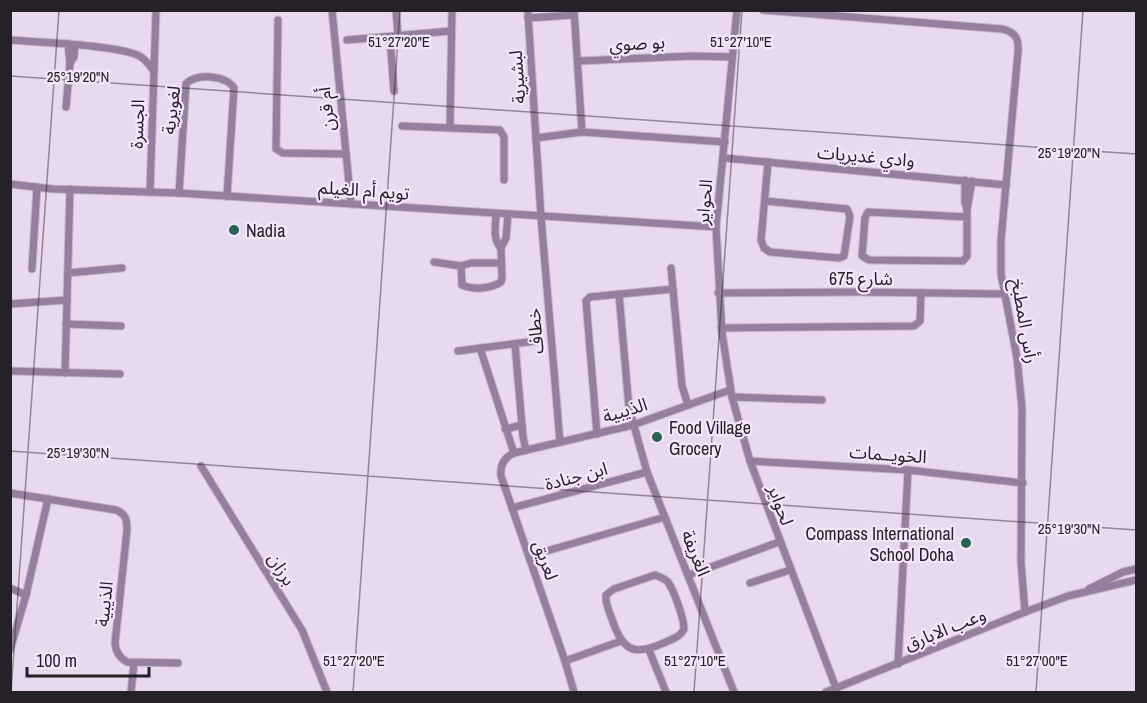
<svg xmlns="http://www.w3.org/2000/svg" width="1147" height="703" viewBox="0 0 1147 703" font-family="'Archivo Narrow','Noto Sans Arabic',sans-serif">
  <rect width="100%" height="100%" fill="#e9d9ee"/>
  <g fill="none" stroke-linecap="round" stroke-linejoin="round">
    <defs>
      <g id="minor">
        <polyline points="332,10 351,204"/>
        <polyline points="396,10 398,36"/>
        <polyline points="574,10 582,132"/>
        <polyline points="737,10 716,227 722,333 732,397 750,461 836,688"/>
        <path d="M763,10L1002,29C1016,32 1019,39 1018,52L1001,240V274L1017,358L1022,408L1021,562L1025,612"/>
        <polyline points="528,14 541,217 560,442"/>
        <polyline points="528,18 574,15"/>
        <polyline points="278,20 276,149 283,153 346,154"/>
        <polyline points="390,37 394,91"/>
        <path d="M10,40C35,42 124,45 141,57C146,60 150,66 154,71L150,192"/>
        <polyline points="347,40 451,31"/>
        <polyline points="578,61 693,56 732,57"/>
        <polyline points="70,63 74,57 75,45"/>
        <polyline points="154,71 156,10"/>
        <polyline points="66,107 70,63 68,44"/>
        <polyline points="402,126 500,130 504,137 504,180"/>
        <polyline points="450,127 452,10"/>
        <polyline points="536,138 582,132 725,142"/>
        <polyline points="724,158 1006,185"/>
        <polyline points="965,180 965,203 967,209"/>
        <polyline points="10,184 53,189 179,193 716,227"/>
        <path d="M179,193L186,84C195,73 227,75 234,88L227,196"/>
        <polyline points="765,201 847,209 850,216 844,256 839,258 770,252 764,248 761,240 768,162"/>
        <path d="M496,214C496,225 492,239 501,248"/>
        <polyline points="967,217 868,212 865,218 862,256 869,260 963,261 967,256 967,209 972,181"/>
        <polyline points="434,262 461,266"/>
        <path d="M501,263H471L461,266L462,285C473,290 490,289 501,282L502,278L501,248L506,238L508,214"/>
        <polyline points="671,268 682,386 688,405"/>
        <polyline points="32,269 37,187"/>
        <polyline points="68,273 122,268"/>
        <polyline points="718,293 859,292 1004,294"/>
        <polyline points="619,294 629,408 647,472 734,692"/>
        <polyline points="10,304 67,300"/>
        <polyline points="66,324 121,326"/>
        <polyline points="721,328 914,326 920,321 921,293"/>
        <polyline points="515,344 523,437 526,450"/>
        <polyline points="480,348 514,453"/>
        <polyline points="458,351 536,341"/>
        <polyline points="10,371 120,374"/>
        <polyline points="65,373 70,189"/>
        <polyline points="732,397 822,400"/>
        <polyline points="505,429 522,425"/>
        <polyline points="597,434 586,301 590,297 673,289"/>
        <polyline points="750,461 908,470 1023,483"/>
        <polyline points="201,466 302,630 327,692"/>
        <path d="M10,493L116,510C126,514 127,520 127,530L115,643C116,652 119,657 127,662L178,663"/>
        <polyline points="512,508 647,472"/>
        <polyline points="529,556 665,517"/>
        <path d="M655,575C660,577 664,578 668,582C674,591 684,618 684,629C680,637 674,638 666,642C637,655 624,654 613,622C610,613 605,604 606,595L614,589Z"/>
        <polyline points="689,575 779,542"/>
        <polyline points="750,583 790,570"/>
        <polyline points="10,588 26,595"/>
        <polyline points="1089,589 1123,572 1136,569"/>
        <polyline points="10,650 26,595 48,499"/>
        <polyline points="649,650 666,692"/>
        <polyline points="565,661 621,641"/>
        <polyline points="898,664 908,470"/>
        <polyline points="131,692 134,663"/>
        <path d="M574,692L565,661L501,476C500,466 503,458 514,453L633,425L730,390"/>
        <polyline points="826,692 1025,612 1068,596 1136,580"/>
      </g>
    </defs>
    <use href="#minor" stroke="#c6b8cb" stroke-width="9"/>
    <use href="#minor" stroke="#967f9e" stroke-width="7"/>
  </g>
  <path fill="none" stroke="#262129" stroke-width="1.5" stroke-opacity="0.45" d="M10,76L1136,154M10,451L1136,530M11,692L59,10M353,692L400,10M694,692L742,10M1036,692L1083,10"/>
  <g fill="#27634e" stroke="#f6e6fc" stroke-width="2">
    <circle cx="234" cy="230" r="6"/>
    <circle cx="657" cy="437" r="6"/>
    <circle cx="966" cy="543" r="6"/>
  </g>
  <g text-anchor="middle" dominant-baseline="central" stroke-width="4.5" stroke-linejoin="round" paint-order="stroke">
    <g font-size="18" fill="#262129" stroke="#f6e6fc">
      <text transform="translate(637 43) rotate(-3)">بو صوي</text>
      <text transform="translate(517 77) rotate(-94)">لبشيرية</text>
      <text transform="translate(326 109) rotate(-96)">أم قرن</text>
      <text transform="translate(171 110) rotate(-83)">لغويرية</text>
      <text transform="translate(137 124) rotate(-88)">الجسرة</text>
      <text transform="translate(866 156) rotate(5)">وادي غديريات</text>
      <text transform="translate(364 190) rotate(4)">تويم أم الغيلم</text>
      <text transform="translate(704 202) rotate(-85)">الحواير</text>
      <text x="861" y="278">شارع 675</text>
      <text transform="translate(1025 321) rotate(80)">رأس المطبخ</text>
      <text transform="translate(535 331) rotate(-95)">خطاف</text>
      <text transform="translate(625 410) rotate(-17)">الذيبية</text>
      <text transform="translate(888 454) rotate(4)">الخويــمات</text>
      <text transform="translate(576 476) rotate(-15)">ابن جنادة</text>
      <text transform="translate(781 505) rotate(70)">لحواير</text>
      <text transform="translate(696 553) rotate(68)">الغريفة</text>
      <text transform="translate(546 560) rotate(71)">لعريق</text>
      <text transform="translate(282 569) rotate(58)">برزان</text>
      <text transform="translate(104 604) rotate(-84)">الذيبية</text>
      <text transform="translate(945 629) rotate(-22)">وعب الابارق</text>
    </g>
    <g font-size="18" fill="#262129" stroke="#f6e6fc" text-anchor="start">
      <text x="246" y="230">Nadia</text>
      <text x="669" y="427">Food Village<tspan x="669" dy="21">Grocery</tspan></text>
      <text x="954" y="533" text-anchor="end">Compass International<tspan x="954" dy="21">School Doha</tspan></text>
    </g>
  </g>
  <g font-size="15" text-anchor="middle" fill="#262129" stroke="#f6e6fc" stroke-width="4.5" stroke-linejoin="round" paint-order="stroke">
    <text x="399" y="47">51°27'20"E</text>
    <text x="741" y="47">51°27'10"E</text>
    <text x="78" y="82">25°19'20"N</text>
    <text x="1069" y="158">25°19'20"N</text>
    <text x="78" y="458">25°19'30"N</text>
    <text x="1069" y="534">25°19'30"N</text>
    <text x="354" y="666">51°27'20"E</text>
    <text x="695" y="666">51°27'10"E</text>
    <text x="1037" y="666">51°27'00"E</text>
  </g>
  <rect width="1147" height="703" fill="none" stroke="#262129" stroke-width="24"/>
  <path d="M27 667v9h122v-9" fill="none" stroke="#262129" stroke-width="3"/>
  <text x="36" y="667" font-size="18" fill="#262129" stroke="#f6e6fc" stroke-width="4.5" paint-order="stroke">100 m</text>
</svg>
